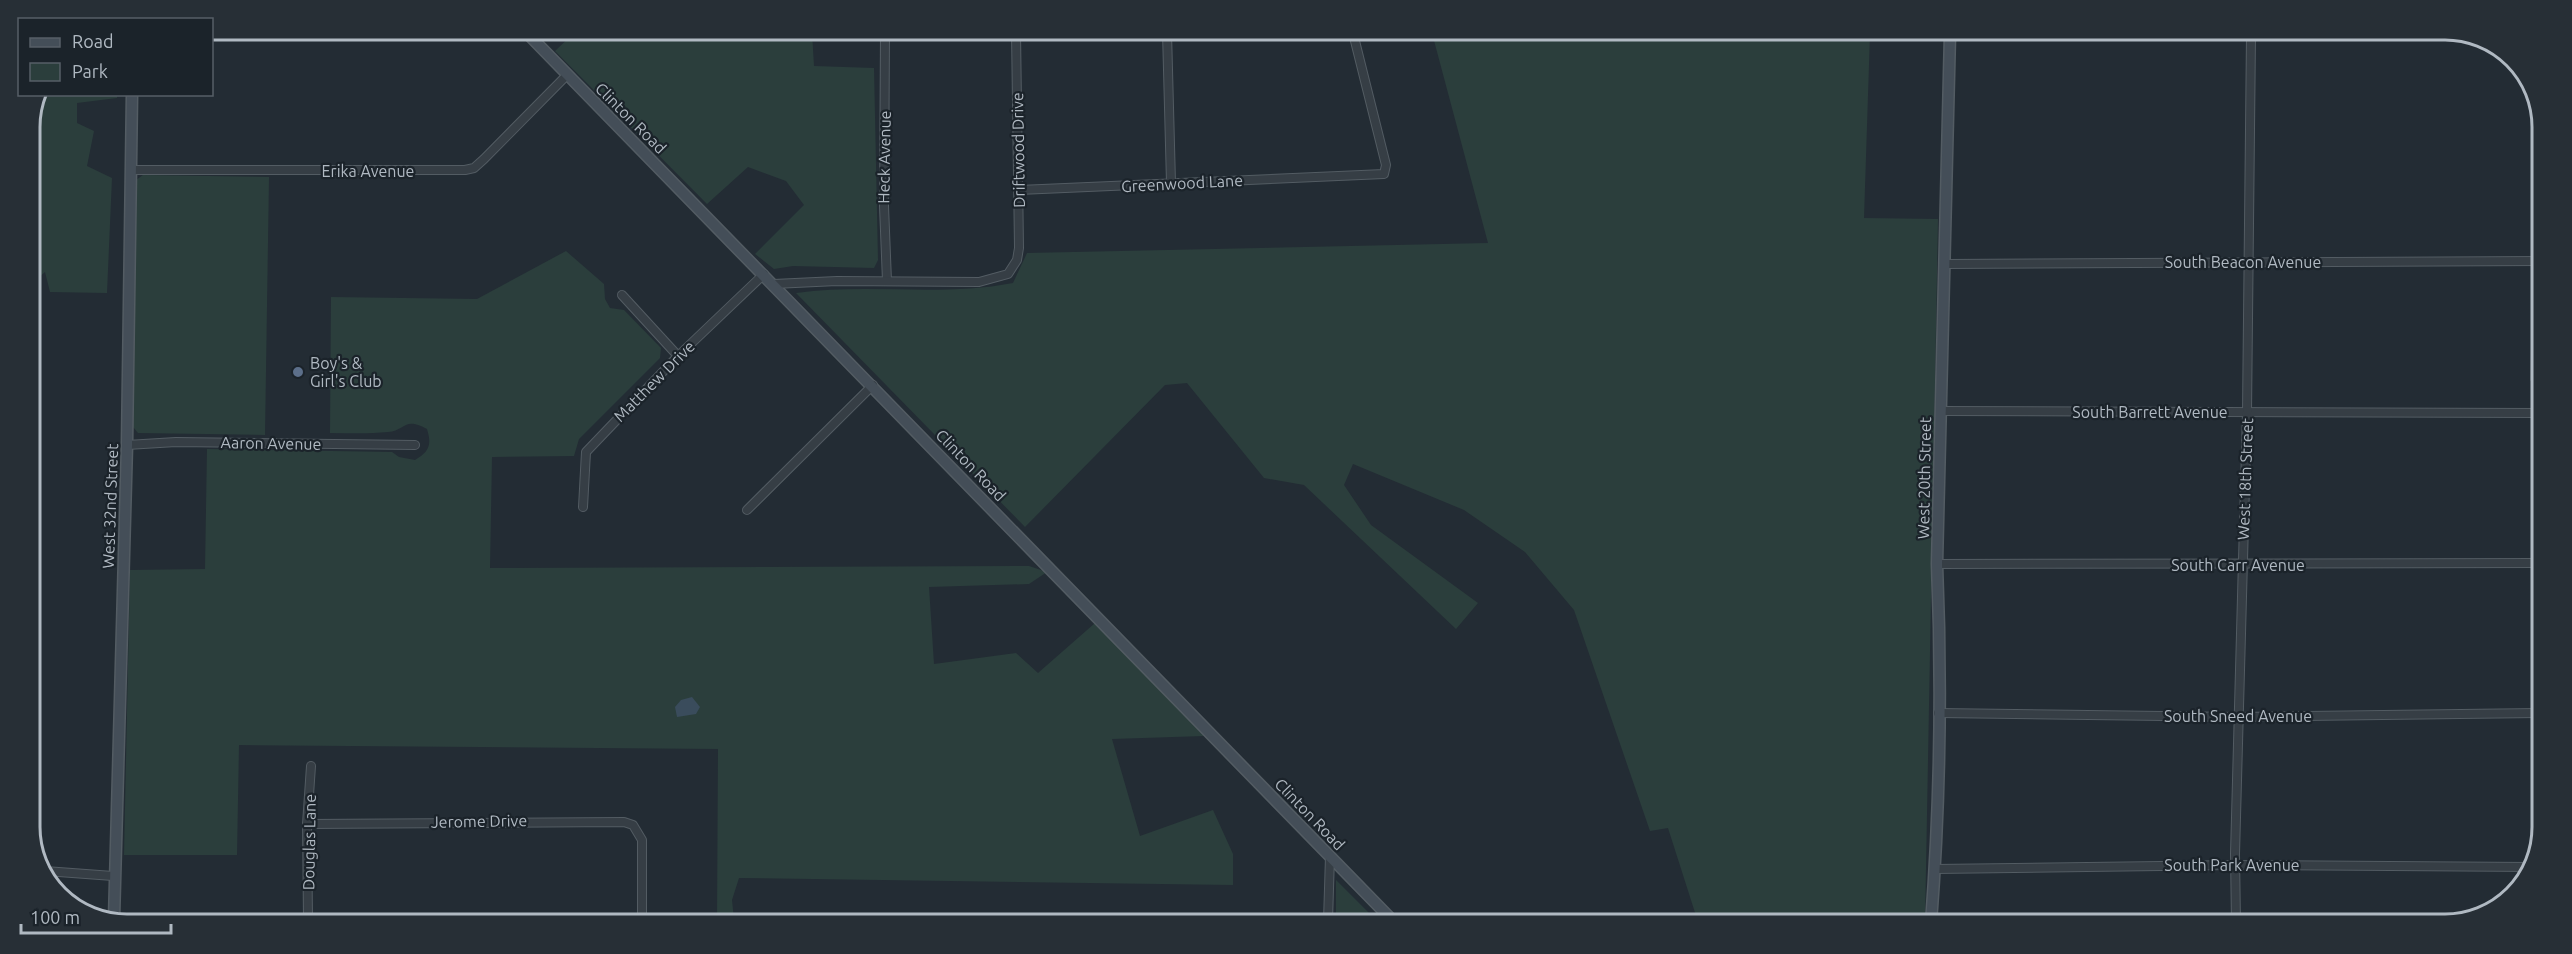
<svg xmlns="http://www.w3.org/2000/svg" width="2572" height="954" viewBox="0 0 2572 954" font-family="Ubuntu,sans-serif">
  <rect width="100%" height="100%" fill="#232c34"/>
  <g fill="#2b3e3c">
    <polygon points="576,31 812,32 814,66 874,68 878,260 874,268 793,266 774,269 755,254 804,205 786,181 748,167 707,204 555,51"/>
    <path d="M1432,33L1870,34L1864,218L1938,219L1925,923L1698,922L1668,828L1650,831L1574,610L1525,552L1464,510L1353,464L1344,485L1371,525L1478,603L1456,629L1304,485L1264,478L1187,383L1165,385L1025,527L796,293C868,283 941,297 1013,283L1027,253L1488,243Z"/>
    <polygon points="44,95 117,95 117,98 77,103 77,123 94,131 87,166 112,178 107,293 50,292 45,272 30,285 30,122"/>
    <polygon points="143,175 269,177 265,435 138,433 133,427 136,180"/>
    <path d="M566,251L604,284L605,299L610,308L624,310L661,348L660,358L579,439L574,456L492,457L490,568L1029,566L1047,572L1029,584L929,587L934,664L1016,653L1038,673L1095,623L1204,736L1112,739L1140,836L1213,810L1233,854V885L739,878L732,900L734,920H717L718,749L239,745L237,855H124L130,570L205,569L207,449L392,452L399,457L415,460C429,452 432,445 427,429C404,416 405,431 388,432C369,434 349,433 330,433L331,297L477,299Z"/>
    <polygon points="1336,880 1378,922 1336,921"/>
  </g>
  <polygon fill="#3a4c5c" points="692,697 700,707 696,714 677,717 675,707 681,700"/>
  <g fill="none" stroke-linecap="round" stroke-linejoin="round">
    <defs>
      <g id="street">
        <polyline points="885,32 884,206 887,281"/>
        <polyline points="1167,32 1171,183"/>
        <polyline points="1016,34 1124,32"/>
        <polyline points="131,170 465,170 474,168 484,159 567,75"/>
        <polyline points="1019,190 1384,174 1386,165 1353,33"/>
        <polyline points="1946,264 2541,261"/>
        <polyline points="774,284 837,281 979,282 1008,274 1017,260 1019,248 1016,32"/>
        <polyline points="622,295 678,356"/>
        <polyline points="1940,411 2540,413"/>
        <polyline points="127,445 176,442 415,445"/>
        <polyline points="583,507 586,452 678,356 764,274"/>
        <polyline points="747,510 873,385"/>
        <polyline points="1937,564 2539,563"/>
        <polyline points="1938,713 2239,717 2538,713"/>
        <polyline points="307,824 624,822 633,825 642,840 642,920"/>
        <polyline points="1935,869 2235,865 2530,867"/>
        <polyline points="45,871 113,876"/>
        <polyline points="308,919 307,824 311,766"/>
        <polyline points="1328,921 1330,856"/>
        <polyline points="2236,924 2235,854 2247,413 2251,35"/>
      </g>
      <g id="secondary">
        <polyline points="525,31 1394,922"/>
        <polyline points="2540,387 2537,379 2541,119"/>
        <polyline points="114,919 127,445 132,94"/>
        <path d="M1931,923C1940,804 1942,683 1937,564L1950,34"/>
      </g>
    </defs>
    <use href="#street" stroke="#535c63" stroke-width="10"/>
    <use href="#secondary" stroke="#535c63" stroke-width="13"/>
    <use href="#street" stroke="#363e45" stroke-width="8"/>
    <use href="#secondary" stroke="#444e58" stroke-width="10"/>
  </g>
  <circle fill="#5c6f8a" stroke="#1b232a" stroke-width="2" cx="298" cy="372" r="6"/>
  <g text-anchor="middle" dominant-baseline="central" stroke-width="4.5" stroke-linejoin="round" paint-order="stroke">
    <g font-size="16" fill="#b0b9c2" stroke="#1b232a">
      <text transform="translate(631 118) rotate(45)">Clinton Road</text>
      <text transform="translate(1018 150) rotate(-91)">Driftwood Drive</text>
      <text transform="translate(884 157) rotate(-89)">Heck Avenue</text>
      <text x="368" y="171">Erika Avenue</text>
      <text transform="translate(1182 183) rotate(-3)">Greenwood Lane</text>
      <text x="2243" y="262">South Beacon Avenue</text>
      <text transform="translate(654 381) rotate(-45)">Matthew Drive</text>
      <text x="2150" y="412">South Barrett Avenue</text>
      <text transform="translate(271 443) rotate(1)">Aaron Avenue</text>
      <text transform="translate(971 465) rotate(46)">Clinton Road</text>
      <text transform="translate(1924 478) rotate(-89)">West 20th Street</text>
      <text transform="translate(2245 479) rotate(-88)">West 18th Street</text>
      <text transform="translate(110 506) rotate(-88)">West 32nd Street</text>
      <text x="2238" y="565">South Carr Avenue</text>
      <text x="2238" y="716">South Sneed Avenue</text>
      <text transform="translate(1310 814) rotate(46)">Clinton Road</text>
      <text transform="translate(479 821) rotate(-1)">Jerome Drive</text>
      <text transform="translate(309 842) rotate(-89)">Douglas Lane</text>
      <text x="2232" y="865">South Park Avenue</text>
    </g>
    <g font-size="16" fill="#b0b9c2" stroke="#1b232a" text-anchor="start">
      <text x="310" y="363">Boy's &amp;<tspan x="310" dy="18">Girl's Club</tspan></text>
    </g>
  </g>
  <path d="M0 0H2572V954H0ZM127 40H2445A87 87 0 0 1 2532 127V827A87 87 0 0 1 2445 914H127A87 87 0 0 1 40 827V127A87 87 0 0 1 127 40Z" fill="#272f36" fill-rule="evenodd"/>
  <path fill="none" stroke="#b0b9c2" stroke-width="3" d="M127 40H2445A87 87 0 0 1 2532 127V827A87 87 0 0 1 2445 914H127A87 87 0 0 1 40 827V127A87 87 0 0 1 127 40Z"/>
  <rect x="18" y="18" width="195" height="78" fill="#1b232a" stroke="#575f67" stroke-width="1.5"/>
  <rect x="30" y="38" width="30" height="9" fill="#444e58" stroke="#575f67" stroke-width="1.5"/>
  <text x="72" y="48" font-size="18" fill="#b0b9c2">Road</text>
  <rect x="30" y="63" width="30" height="18" fill="#2b3e3c" stroke="#575f67" stroke-width="1.5"/>
  <text x="72" y="78" font-size="18" fill="#b0b9c2">Park</text>
  <path d="M21 924v9h150v-9" fill="none" stroke="#b0b9c2" stroke-width="3"/>
  <text x="30" y="924" font-size="18" fill="#b0b9c2" stroke="#1b232a" stroke-width="4.5" paint-order="stroke">100 m</text>
</svg>
